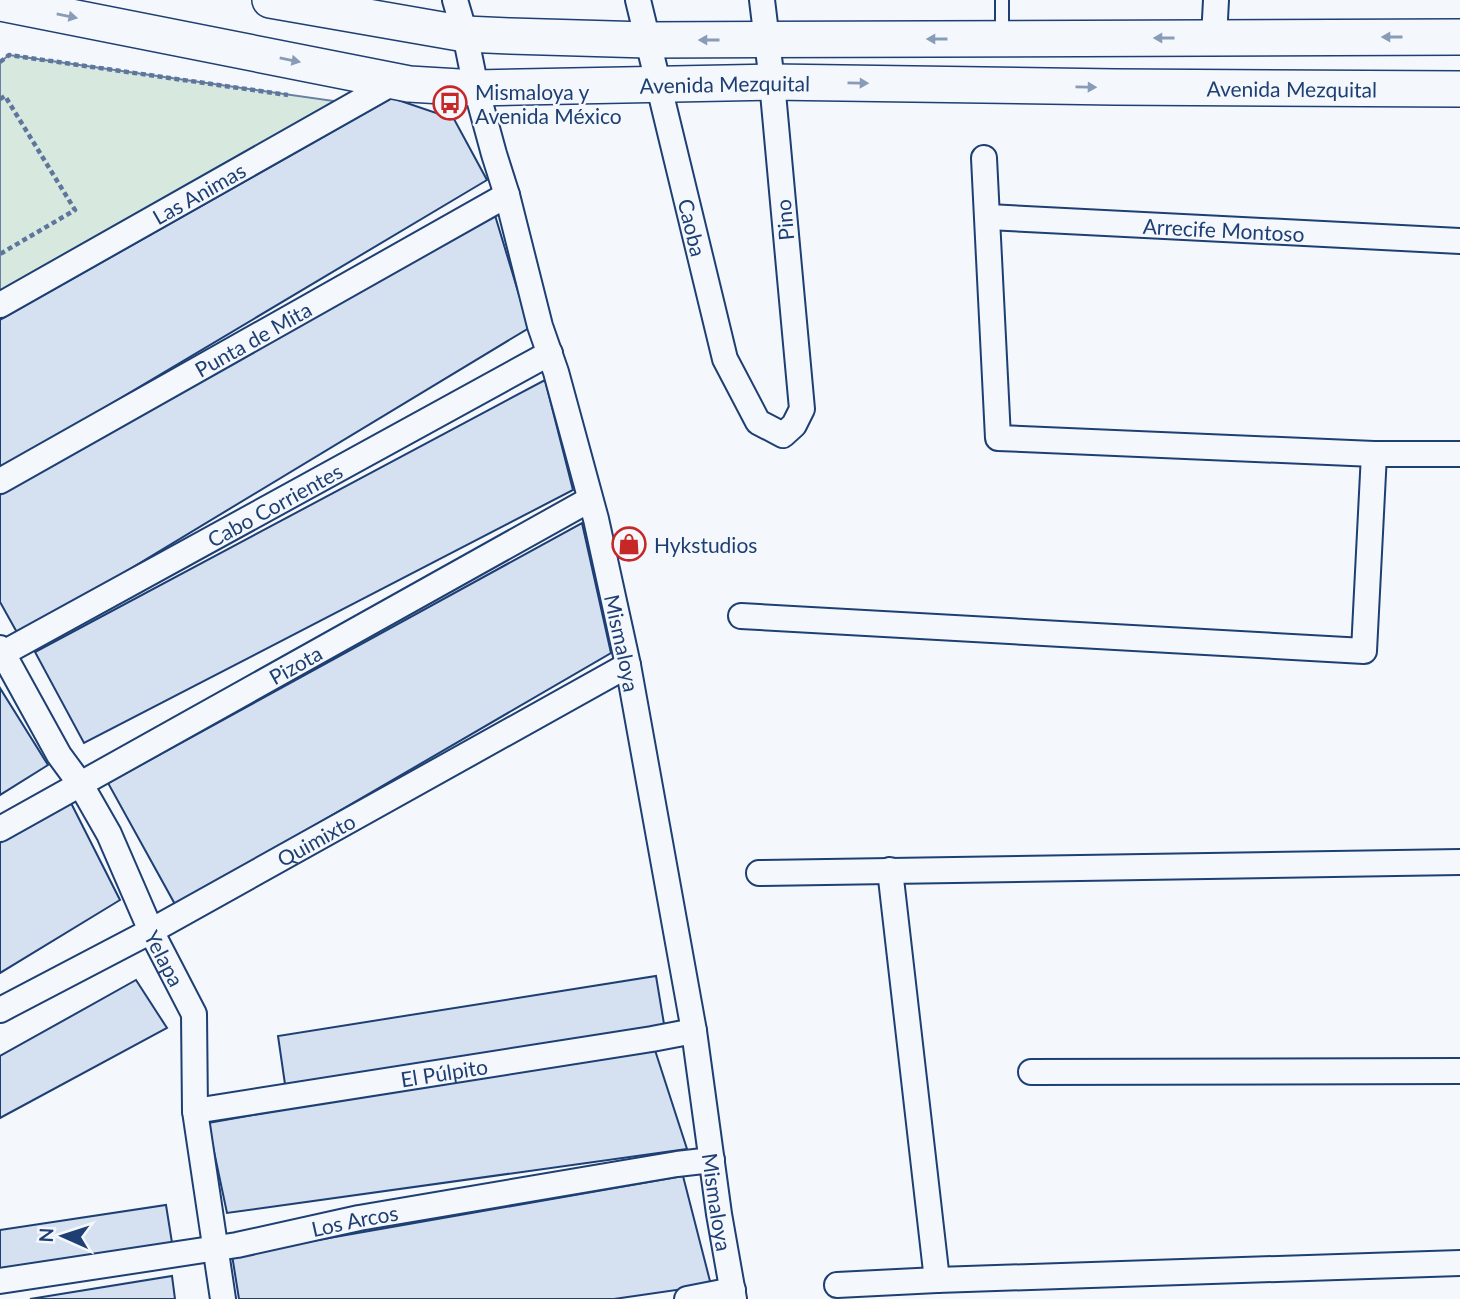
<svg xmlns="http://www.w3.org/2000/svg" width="1460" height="1299" viewBox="0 0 1460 1299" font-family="Lato,sans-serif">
  <rect width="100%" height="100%" fill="#f4f7fb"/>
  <polygon fill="#d7e8df" stroke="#687fa3" stroke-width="2" points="9,55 348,103 0,299 0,62"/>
  <g fill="#d5e0f0" stroke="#1d3f73" stroke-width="2">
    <polygon points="392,98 454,119 487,180 0,470 0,320"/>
    <polygon points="494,212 529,328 19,636 0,602 0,495"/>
    <polygon points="545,380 573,490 84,743 35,652"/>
    <polygon points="582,523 611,653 176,906 108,783"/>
    <polygon points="0,688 48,765 0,795"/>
    <polygon points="71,803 120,900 0,973 0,843"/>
    <polygon points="656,976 665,1030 286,1091 278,1036"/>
    <polygon points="136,980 167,1028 0,1118 0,1056"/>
    <polygon points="653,1044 687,1149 227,1213 208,1123"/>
    <polygon points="683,1176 711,1285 614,1299 239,1299 232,1255"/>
    <polygon points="166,1205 173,1249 0,1275 0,1230"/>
    <polygon points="172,1276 175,1299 30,1299"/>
  </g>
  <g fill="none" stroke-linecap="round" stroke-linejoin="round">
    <defs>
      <polyline id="service" points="1002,0 1002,35"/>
      <g id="minor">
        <path id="s1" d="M455,0L465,34L476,88L494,154L507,195L540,326L556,372L596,519L628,665L694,1031L719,1214L734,1299"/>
        <path id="s2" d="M638,0L725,359L758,422L783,435L794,425L802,409L772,82L762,0"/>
        <polyline points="1214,38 1216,0"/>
        <polyline points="984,158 998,438 1374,454 1460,454"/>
        <path id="s3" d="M988,217L1460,241"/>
        <path id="s4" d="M0,305L396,81"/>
        <path id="s5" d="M0,481L507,195"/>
        <polyline points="741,616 1364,651 1374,454"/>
        <path id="s6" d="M0,648L59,755L81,785L109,834L151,931L194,1014L195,1111L223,1299"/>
        <path id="s7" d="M0,655L550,353"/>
        <path id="s8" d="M0,829L589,500"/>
        <polyline points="890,870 937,1280"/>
        <polyline points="759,873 1460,862"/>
        <path id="s9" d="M0,1010L151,931L628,665"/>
        <polyline points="1031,1072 1460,1071"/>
        <path id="s10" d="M195,1111L652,1039L694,1031"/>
        <path id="s11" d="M0,1281L237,1245L359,1218L677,1164L712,1160"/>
        <polyline points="837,1285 937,1280 1460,1263"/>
        <polyline points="687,1299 733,1290"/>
      </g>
      <g id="secondary">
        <polyline points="270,0 465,34 510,36 647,40 1460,37"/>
        <path id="s12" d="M0,3L409,84L476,88L772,82L1115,87L1460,89"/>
      </g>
    </defs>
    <use href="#service" stroke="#1d3f73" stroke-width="16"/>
    <use href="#minor" stroke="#1d3f73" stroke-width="28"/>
    <use href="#secondary" stroke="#1d3f73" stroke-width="38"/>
    <g stroke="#5e769c" stroke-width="4.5" stroke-dasharray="5 3.5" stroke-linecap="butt">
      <polyline points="0,62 9,55 288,95"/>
      <polyline points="0,99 5,96 75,210 0,254"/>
    </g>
    <use href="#service" stroke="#f4f7fb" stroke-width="12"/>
    <use href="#minor" stroke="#f4f7fb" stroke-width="24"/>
    <use href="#secondary" stroke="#f4f7fb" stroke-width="35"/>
  </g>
  <defs><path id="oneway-solid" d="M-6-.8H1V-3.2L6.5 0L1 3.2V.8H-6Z" transform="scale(1.75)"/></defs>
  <g fill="#889bb7">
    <use href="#oneway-solid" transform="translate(67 16) rotate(11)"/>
    <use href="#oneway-solid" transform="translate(1392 37) rotate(180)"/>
    <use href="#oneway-solid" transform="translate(1164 38) rotate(180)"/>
    <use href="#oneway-solid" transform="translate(937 39) rotate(180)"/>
    <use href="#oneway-solid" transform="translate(709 40) rotate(-180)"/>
    <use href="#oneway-solid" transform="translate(290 60) rotate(11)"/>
    <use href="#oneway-solid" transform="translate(858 83) rotate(1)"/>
    <use href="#oneway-solid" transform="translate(1086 87) rotate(1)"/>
  </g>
  <defs>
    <symbol id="bus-ring" viewBox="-11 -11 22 22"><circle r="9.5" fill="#f4f7fb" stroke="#c62828" stroke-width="1.5"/><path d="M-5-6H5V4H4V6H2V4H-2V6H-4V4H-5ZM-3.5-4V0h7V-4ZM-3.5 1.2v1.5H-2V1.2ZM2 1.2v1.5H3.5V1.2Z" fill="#c62828"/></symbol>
    <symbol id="shop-ring" viewBox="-11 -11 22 22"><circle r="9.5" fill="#f4f7fb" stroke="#c62828" stroke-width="1.5"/><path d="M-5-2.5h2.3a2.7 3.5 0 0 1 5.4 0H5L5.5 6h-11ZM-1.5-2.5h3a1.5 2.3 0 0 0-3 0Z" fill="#c62828"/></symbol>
  </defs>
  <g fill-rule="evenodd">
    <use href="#bus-ring" x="431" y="84" width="38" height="38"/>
    <use href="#shop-ring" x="610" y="525" width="38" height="38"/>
  </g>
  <g text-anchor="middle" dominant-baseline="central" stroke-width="5" stroke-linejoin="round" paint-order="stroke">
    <g font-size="21" fill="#1d3f73" stroke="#f4f7fb">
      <text stroke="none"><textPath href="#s12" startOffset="733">Avenida Mezquital</textPath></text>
      <text stroke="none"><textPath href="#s12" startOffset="1300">Avenida Mezquital</textPath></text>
      <text stroke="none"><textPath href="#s4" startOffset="228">Las Animas</textPath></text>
      <text transform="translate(784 220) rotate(-95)">Pino</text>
      <text stroke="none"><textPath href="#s2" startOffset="234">Caoba</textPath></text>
      <text stroke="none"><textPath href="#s3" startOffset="236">Arrecife Montoso</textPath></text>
      <text stroke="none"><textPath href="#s5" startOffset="290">Punta de Mita</textPath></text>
      <text stroke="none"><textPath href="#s7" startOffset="313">Cabo Corrientes</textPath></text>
      <text stroke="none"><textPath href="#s1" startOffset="665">Mismaloya</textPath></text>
      <text stroke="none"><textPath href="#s8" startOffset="338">Pizota</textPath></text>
      <text stroke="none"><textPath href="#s9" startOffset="359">Quimixto</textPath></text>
      <text stroke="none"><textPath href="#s6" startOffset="352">Yelapa</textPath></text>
      <text stroke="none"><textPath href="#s10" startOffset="252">El Púlpito</textPath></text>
      <text stroke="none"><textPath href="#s1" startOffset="1232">Mismaloya</textPath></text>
      <text stroke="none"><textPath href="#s11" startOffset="360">Los Arcos</textPath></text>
    </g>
    <g font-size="21" fill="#1d3f73" stroke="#f4f7fb" text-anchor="start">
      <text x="475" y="91">Mismaloya y<tspan x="475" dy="24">Avenida México</tspan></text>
      <text x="654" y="544">Hykstudios</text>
    </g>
  </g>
  <g transform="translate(63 1236) rotate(273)" stroke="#f4f7fb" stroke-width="5" paint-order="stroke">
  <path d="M0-5L12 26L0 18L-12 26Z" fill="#1d3f73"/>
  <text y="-10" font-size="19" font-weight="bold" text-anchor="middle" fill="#1d3f73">N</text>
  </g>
</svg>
